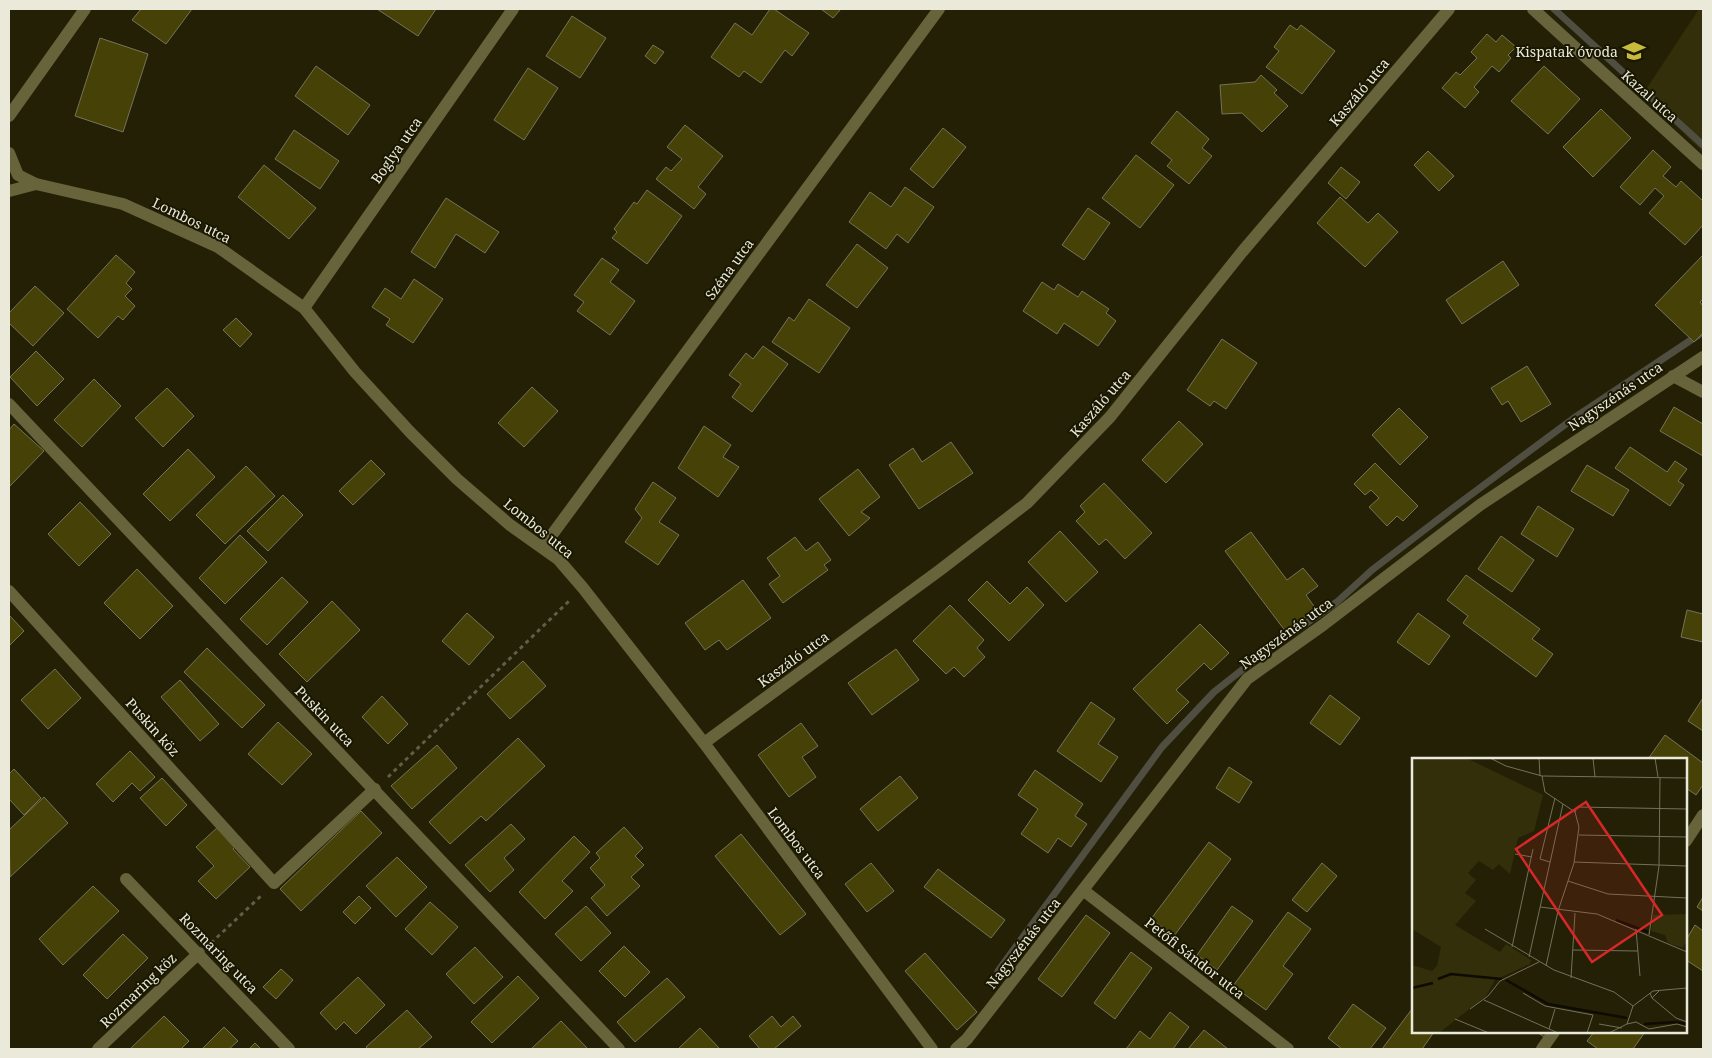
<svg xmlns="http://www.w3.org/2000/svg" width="1712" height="1058" viewBox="0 0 1712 1058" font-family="'Noto Serif',serif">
  <rect width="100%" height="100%" fill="#232006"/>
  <polygon fill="#332f0a" points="1699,9 1703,9 1703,152 1643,94"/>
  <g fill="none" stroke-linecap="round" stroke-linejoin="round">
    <g stroke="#504e41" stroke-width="7">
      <polyline points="1554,9 1703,145"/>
      <polyline points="998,971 1162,747 1214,692 1266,651 1337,602 1372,570 1453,508 1574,418 1703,332"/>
    </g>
  </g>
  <g fill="#464107" stroke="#767357">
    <polygon points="141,9 192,9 166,44 132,20"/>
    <polygon points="377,9 436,9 418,36"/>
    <polygon points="770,9 774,9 809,33 792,56 785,50 761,83 744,71 739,77 711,57 735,23 752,35"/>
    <polygon points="821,9 841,9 833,18"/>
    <polygon points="572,16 606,38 580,78 546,56"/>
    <polygon points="1290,25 1297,30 1301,25 1335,51 1302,94 1266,67 1279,51 1274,47"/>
    <polygon points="1487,34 1496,42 1502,35 1516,47 1508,55 1511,58 1499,72 1492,66 1474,87 1479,92 1465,108 1442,88 1456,72 1460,75 1477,58 1471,52"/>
    <polygon points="100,38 148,54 123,132 75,116"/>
    <polygon points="653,45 664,52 655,64 645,56"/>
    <polygon points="316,66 370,105 348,135 295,96"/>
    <polygon points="1544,66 1580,99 1548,134 1511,101"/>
    <polygon points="528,68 558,88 524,140 494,120"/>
    <polygon points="1261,75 1277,90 1274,93 1288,106 1262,132 1242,113 1222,114 1220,85 1255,82"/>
    <polygon points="1601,109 1631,138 1593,177 1563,147"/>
    <polygon points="1177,111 1209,139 1202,148 1212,156 1189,184 1167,166 1172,160 1151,143"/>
    <polygon points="685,125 723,156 698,187 706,194 694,209 656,179 666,167 671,171 682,159 667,147"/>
    <polygon points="943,128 966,147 933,188 910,169"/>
    <polygon points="294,130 339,161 320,189 275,159"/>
    <polygon points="1653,150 1671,167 1663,176 1676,187 1681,181 1703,201 1703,225 1685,245 1649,213 1664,196 1655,188 1640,205 1620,187"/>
    <polygon points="1428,151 1454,176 1439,191 1414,165"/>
    <polygon points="1136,155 1174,185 1140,228 1102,198"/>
    <polygon points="264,165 316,208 289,239 238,197"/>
    <polygon points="1341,167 1360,182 1346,199 1328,183"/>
    <polygon points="905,187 934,207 908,243 897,234 886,249 849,222 870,192 891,207"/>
    <polygon points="647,190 682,216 647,264 612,238 617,232 614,229 634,202 637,204"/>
    <polygon points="1340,197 1368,223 1378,213 1398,232 1365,267 1317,223"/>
    <polygon points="446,198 499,232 485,253 456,234 435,268 411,252"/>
    <polygon points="1088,208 1110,223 1084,260 1062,245"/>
    <polygon points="857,244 888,268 857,308 826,285"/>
    <polygon points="116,255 135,272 126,283 132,289 125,296 135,306 123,320 118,316 98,338 67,309"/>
    <polygon points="1703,255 1703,299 1700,302 1703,306 1703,333 1694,342 1655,305"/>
    <polygon points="602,258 619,270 610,282 635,301 610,335 577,311 584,302 574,295"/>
    <polygon points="1503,261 1519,285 1462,324 1446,300"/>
    <polygon points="414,279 443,299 413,343 386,325 390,319 372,307 385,288 401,299"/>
    <polygon points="1042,282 1054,290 1058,284 1078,297 1082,291 1109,309 1106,313 1116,321 1098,346 1064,323 1057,334 1023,311"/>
    <polygon points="35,286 64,313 33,346 9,323 9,313"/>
    <polygon points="809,299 850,328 819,373 772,342 789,317 794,321"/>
    <polygon points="236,318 252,334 240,347 223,330"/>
    <polygon points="1222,339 1257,363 1226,409 1214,401 1210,406 1187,390"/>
    <polygon points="763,346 788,364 752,412 732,397 741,384 729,375 746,353 753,359"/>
    <polygon points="36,351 64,379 37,406 10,377"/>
    <polygon points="1527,366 1551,404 1521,422 1508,401 1502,405 1491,388"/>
    <polygon points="94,379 121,406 82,447 54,420"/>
    <polygon points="532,387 558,411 524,447 498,423"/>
    <polygon points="167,388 194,416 163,447 135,418"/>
    <polygon points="1674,407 1703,424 1703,456 1660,431"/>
    <polygon points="1399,408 1428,437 1400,465 1372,435"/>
    <polygon points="1179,421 1203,444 1166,483 1142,460"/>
    <polygon points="14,424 44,451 9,487 9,430"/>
    <polygon points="704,426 731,445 723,457 739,467 718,497 678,468"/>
    <polygon points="951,442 973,473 919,509 889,465 913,448 922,462"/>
    <polygon points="1630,447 1667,472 1675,461 1687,469 1678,481 1684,485 1670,506 1615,468"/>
    <polygon points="188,449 215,477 170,521 143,494"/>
    <polygon points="371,460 385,474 353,505 339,491"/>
    <polygon points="1375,463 1418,506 1403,521 1397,516 1387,526 1369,507 1379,498 1371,490 1365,495 1354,484"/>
    <polygon points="1587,465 1629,490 1613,516 1571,491"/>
    <polygon points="246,466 275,496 225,544 196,515"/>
    <polygon points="858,469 880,497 861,512 870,518 849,536 819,499"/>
    <polygon points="653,482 676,498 659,522 679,535 658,565 625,542 642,518 635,509"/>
    <polygon points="1104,483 1152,533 1125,559 1106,539 1099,545 1076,521 1085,512 1080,506"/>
    <polygon points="283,495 303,515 268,551 247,531"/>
    <polygon points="80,502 111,534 79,566 48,534"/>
    <polygon points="1538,506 1574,529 1557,557 1521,534"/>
    <polygon points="1060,531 1098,572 1066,602 1028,562"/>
    <polygon points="1251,532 1287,580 1303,568 1318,586 1306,595 1316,609 1286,632 1225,551"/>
    <polygon points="240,535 267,562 225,604 199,578"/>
    <polygon points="1501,536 1534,560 1512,592 1478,569"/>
    <polygon points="795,537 806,551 818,542 831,560 824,565 828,570 783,603 769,584 780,576 767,558"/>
    <polygon points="137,569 173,606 140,639 104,603"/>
    <polygon points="1466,575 1540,629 1532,639 1553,654 1536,677 1463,623 1468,616 1447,600"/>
    <polygon points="282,577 308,602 267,645 240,619"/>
    <polygon points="743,580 771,618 727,650 719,640 705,650 685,623"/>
    <polygon points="987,581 1010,604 1027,587 1044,605 1009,641 968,600"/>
    <polygon points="332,601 360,630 307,682 279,654"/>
    <polygon points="950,605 984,640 977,648 985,657 964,677 954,667 946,674 913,641"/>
    <polygon points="1687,610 1703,614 1703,642 1681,637"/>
    <polygon points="467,613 494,637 469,665 442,641"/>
    <polygon points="1418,613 1450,636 1429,665 1397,642"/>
    <polygon points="9,615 24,631 9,646"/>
    <polygon points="1200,624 1229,653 1211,670 1204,663 1176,690 1189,702 1167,724 1133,689"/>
    <polygon points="207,648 265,705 242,728 184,672"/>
    <polygon points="896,649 919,680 872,715 848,683"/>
    <polygon points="523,661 546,686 510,719 487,694"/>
    <polygon points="55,669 81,698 48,729 21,700"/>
    <polygon points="180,680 219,724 200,741 161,697"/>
    <polygon points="1330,695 1360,718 1340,745 1310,723"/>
    <polygon points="382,696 408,724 388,744 362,717"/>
    <polygon points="1703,698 1703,731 1688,721"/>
    <polygon points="1091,702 1115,719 1098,744 1118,757 1101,782 1057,751"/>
    <polygon points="278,722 312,754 282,785 248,754"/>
    <polygon points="801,723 818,746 802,757 816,777 789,797 758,755"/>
    <polygon points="1665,735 1703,763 1703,785 1696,795 1686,788 1686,759 1648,759"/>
    <polygon points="518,738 545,766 486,821 481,816 450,844 429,822"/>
    <polygon points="437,745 457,768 412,809 391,786"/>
    <polygon points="130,751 155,777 140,791 132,783 113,802 96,784"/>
    <polygon points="1229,767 1252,782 1239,803 1216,788"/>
    <polygon points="14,769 41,798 24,815 9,799 9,774"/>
    <polygon points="1035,770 1083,804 1075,816 1087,824 1071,847 1058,838 1048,853 1021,834 1038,809 1018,795"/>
    <polygon points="900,776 918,798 878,831 860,809"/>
    <polygon points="162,778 187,805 166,826 140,798"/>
    <polygon points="44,797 68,823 10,877 9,830"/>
    <polygon points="361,811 382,833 301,911 280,889"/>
    <polygon points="511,824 525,839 504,858 514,870 490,892 465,865"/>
    <polygon points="218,827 236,846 233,849 250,867 216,899 198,881 214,866 196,847"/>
    <polygon points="624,827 643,848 635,856 644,865 631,877 640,886 607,916 591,898 605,885 590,868 600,858 596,853"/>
    <polygon points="741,834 806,914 780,935 715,856"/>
    <polygon points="574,836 590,852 562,881 573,891 545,919 519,892"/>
    <polygon points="1209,842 1231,859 1174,936 1151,919"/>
    <polygon points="397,857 427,887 396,917 366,886"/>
    <polygon points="871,863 894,891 867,912 845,884"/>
    <polygon points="1322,863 1337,876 1307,912 1292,900"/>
    <polygon points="938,869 1005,920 991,938 924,887"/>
    <polygon points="93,886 119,911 63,965 39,939"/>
    <polygon points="359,896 371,908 355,924 343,912"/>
    <polygon points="1703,897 1703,911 1697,907"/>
    <polygon points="430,902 458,927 432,955 405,929"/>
    <polygon points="586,906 611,933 581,961 555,934"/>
    <polygon points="1232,906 1253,921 1217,970 1197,955"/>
    <polygon points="1288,912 1311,929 1283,966 1293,974 1266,1010 1233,986"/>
    <polygon points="1086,915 1110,933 1062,997 1038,979"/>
    <polygon points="1695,925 1703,931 1703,971 1686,960 1686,940"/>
    <polygon points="123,934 148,958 107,999 83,975"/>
    <polygon points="624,946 650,972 625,997 599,971"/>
    <polygon points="475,947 503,977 474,1004 446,974"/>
    <polygon points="1131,952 1152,968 1115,1019 1094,1003"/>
    <polygon points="925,953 977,1012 957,1030 905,971"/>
    <polygon points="281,969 293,980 276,999 263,987"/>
    <polygon points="518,976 539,998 492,1043 471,1022"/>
    <polygon points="358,977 385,1005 356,1034 344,1022 336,1030 320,1013"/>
    <polygon points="667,978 685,997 635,1042 617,1022"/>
    <polygon points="1353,1004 1386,1028 1370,1049 1342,1049 1328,1038"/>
    <polygon points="1412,1009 1413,1010 1413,1032 1434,1032 1422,1049 1382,1049"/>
    <polygon points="407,1010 432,1037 418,1049 368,1049 366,1047"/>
    <polygon points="1170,1012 1189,1027 1173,1049 1126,1049 1140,1031 1150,1039"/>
    <polygon points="164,1016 189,1041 181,1049 130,1049"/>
    <polygon points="772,1016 781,1027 793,1016 801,1026 774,1049 760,1049 749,1036"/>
    <polygon points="561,1021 588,1049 531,1049"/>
    <polygon points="224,1027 238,1041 229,1049 202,1049"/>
    <polygon points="700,1028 720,1049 678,1049"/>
    <polygon points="1204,1030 1228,1049 1188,1049"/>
    <polygon points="1537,1032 1548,1032 1544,1037"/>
    <polygon points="1594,1032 1645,1032 1633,1049 1598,1049 1587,1041"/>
    <polygon points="255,1043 261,1049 249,1049"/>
  </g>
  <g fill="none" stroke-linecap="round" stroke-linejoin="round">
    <g stroke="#605e47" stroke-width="3" stroke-dasharray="4 4" stroke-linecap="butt">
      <polyline points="388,777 570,600"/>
      <polyline points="211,943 263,894"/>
    </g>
    <g stroke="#67633a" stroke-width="12">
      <polyline points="1533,9 1703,164"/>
      <polyline points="9,116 85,9"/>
      <polyline points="9,153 18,175 36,184"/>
      <polyline points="9,191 36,184 123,204 218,247 304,308 355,372 410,432 457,479 510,525 558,559 583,588 704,743 932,1049"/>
      <polyline points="304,308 513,9"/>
      <polyline points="1673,376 1703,392"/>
      <polyline points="9,404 619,1049"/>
      <polyline points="543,547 939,9"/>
      <polyline points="9,591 274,883 375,789"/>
      <polyline points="704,743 940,570 1027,503 1110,417 1242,252 1449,9"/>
      <polyline points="1686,841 1703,815"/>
      <polyline points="126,879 289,1049"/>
      <polyline points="1083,890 1288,1049"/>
      <polyline points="98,1049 199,953"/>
      <polyline points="956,1049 967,1039 1247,679 1323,625 1480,505 1703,357"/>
      <polyline points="1542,1049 1554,1032"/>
    </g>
  </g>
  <defs>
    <symbol id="school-bare" viewBox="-9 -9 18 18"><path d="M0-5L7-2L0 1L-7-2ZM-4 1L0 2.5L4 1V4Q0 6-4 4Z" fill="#c8bb3b" stroke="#191700" stroke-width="2.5" paint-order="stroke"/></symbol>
  </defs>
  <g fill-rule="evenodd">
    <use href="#school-bare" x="1618" y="35" width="32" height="32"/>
  </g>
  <g text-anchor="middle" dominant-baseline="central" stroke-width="4" stroke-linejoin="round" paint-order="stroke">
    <g font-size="14" fill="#ebeada" stroke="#191700" text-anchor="end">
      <text x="1618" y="51">Kispatak óvoda</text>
    </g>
    <g font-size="14" fill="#ebeada" stroke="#191700">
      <text transform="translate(1359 92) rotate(-50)">Kaszáló utca</text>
      <text transform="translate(1650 96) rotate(42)">Kazal utca</text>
      <text transform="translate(396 150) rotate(-55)">Boglya utca</text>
      <text transform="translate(192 220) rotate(26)">Lombos utca</text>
      <text transform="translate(729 269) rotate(-54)">Széna utca</text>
      <text transform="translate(1615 396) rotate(-34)">Nagyszénás utca</text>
      <text transform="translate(1100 403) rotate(-49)">Kaszáló utca</text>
      <text transform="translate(539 528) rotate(39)">Lombos utca</text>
      <text transform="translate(1286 633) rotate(-36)">Nagyszénás utca</text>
      <text transform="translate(793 659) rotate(-36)">Kaszáló utca</text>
      <text transform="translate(325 716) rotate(46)">Puskin utca</text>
      <text transform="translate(153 727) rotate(48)">Puskin köz</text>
      <text transform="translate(797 843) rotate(53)">Lombos utca</text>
      <text transform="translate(1023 943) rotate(-52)">Nagyszénás utca</text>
      <text transform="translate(219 953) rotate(46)">Rozmaring utca</text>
      <text transform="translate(1195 958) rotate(38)">Petőfi Sándor utca</text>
      <text transform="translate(138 990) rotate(-44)">Rozmaring köz</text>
    </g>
  </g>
  <g transform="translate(1412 758)">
    <rect width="275" height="275" fill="#232006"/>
    <path d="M0,0H54L131,37L122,73L106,80L98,116L87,106L81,112L67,103L56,115L64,122L53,135L64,143L43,167L88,194L94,186L119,202L118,206L83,222L74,238L27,275H0V207L20,213L25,208L29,189L0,171ZM275,156V182L271,190L256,185L253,177L239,173L241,157Z" fill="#332f0a"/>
    <path fill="none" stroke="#0e0b00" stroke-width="2.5" d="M204,162L236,174M26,221L39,216L90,221M94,222L136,246L215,260M0,230L21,225M232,266L264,264L275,266"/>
    <path fill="none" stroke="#73715b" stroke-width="1" d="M78,0L94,8L130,18L275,20M127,0L128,18M181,0L183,19M243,0L246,19M130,18L133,34L163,54L167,69L162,105L146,153L134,208M163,54L165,49L275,51M167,77L275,79M103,96L120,99M138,104L128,101L143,40M162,104L275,108M156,123L196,136L275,140M128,149L185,156L275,194M73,171L142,212L202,234L221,248M224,171L228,218M237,177L247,108L248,20M100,189L121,91M161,192L226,193M117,199L151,46M159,220L163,155M111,235L133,248L181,257L175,275M238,235L240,240L248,232M240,240L264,260L275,264M72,242L146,275M221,248L241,233L275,230M58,251L76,238L88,223L127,204M43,261L77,275M187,266L210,270M215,266L224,264L237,271L265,266L275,269M137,271L143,251M197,275L215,266L221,248"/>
    <path fill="#d62828" fill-opacity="0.15" stroke="#d62828" stroke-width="2.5" d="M174,44L250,157L180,204L104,91Z"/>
    <rect width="275" height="275" fill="none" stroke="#ebeada" stroke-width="2.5"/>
  </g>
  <rect width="1712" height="1058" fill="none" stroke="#ebeada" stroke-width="20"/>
</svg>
